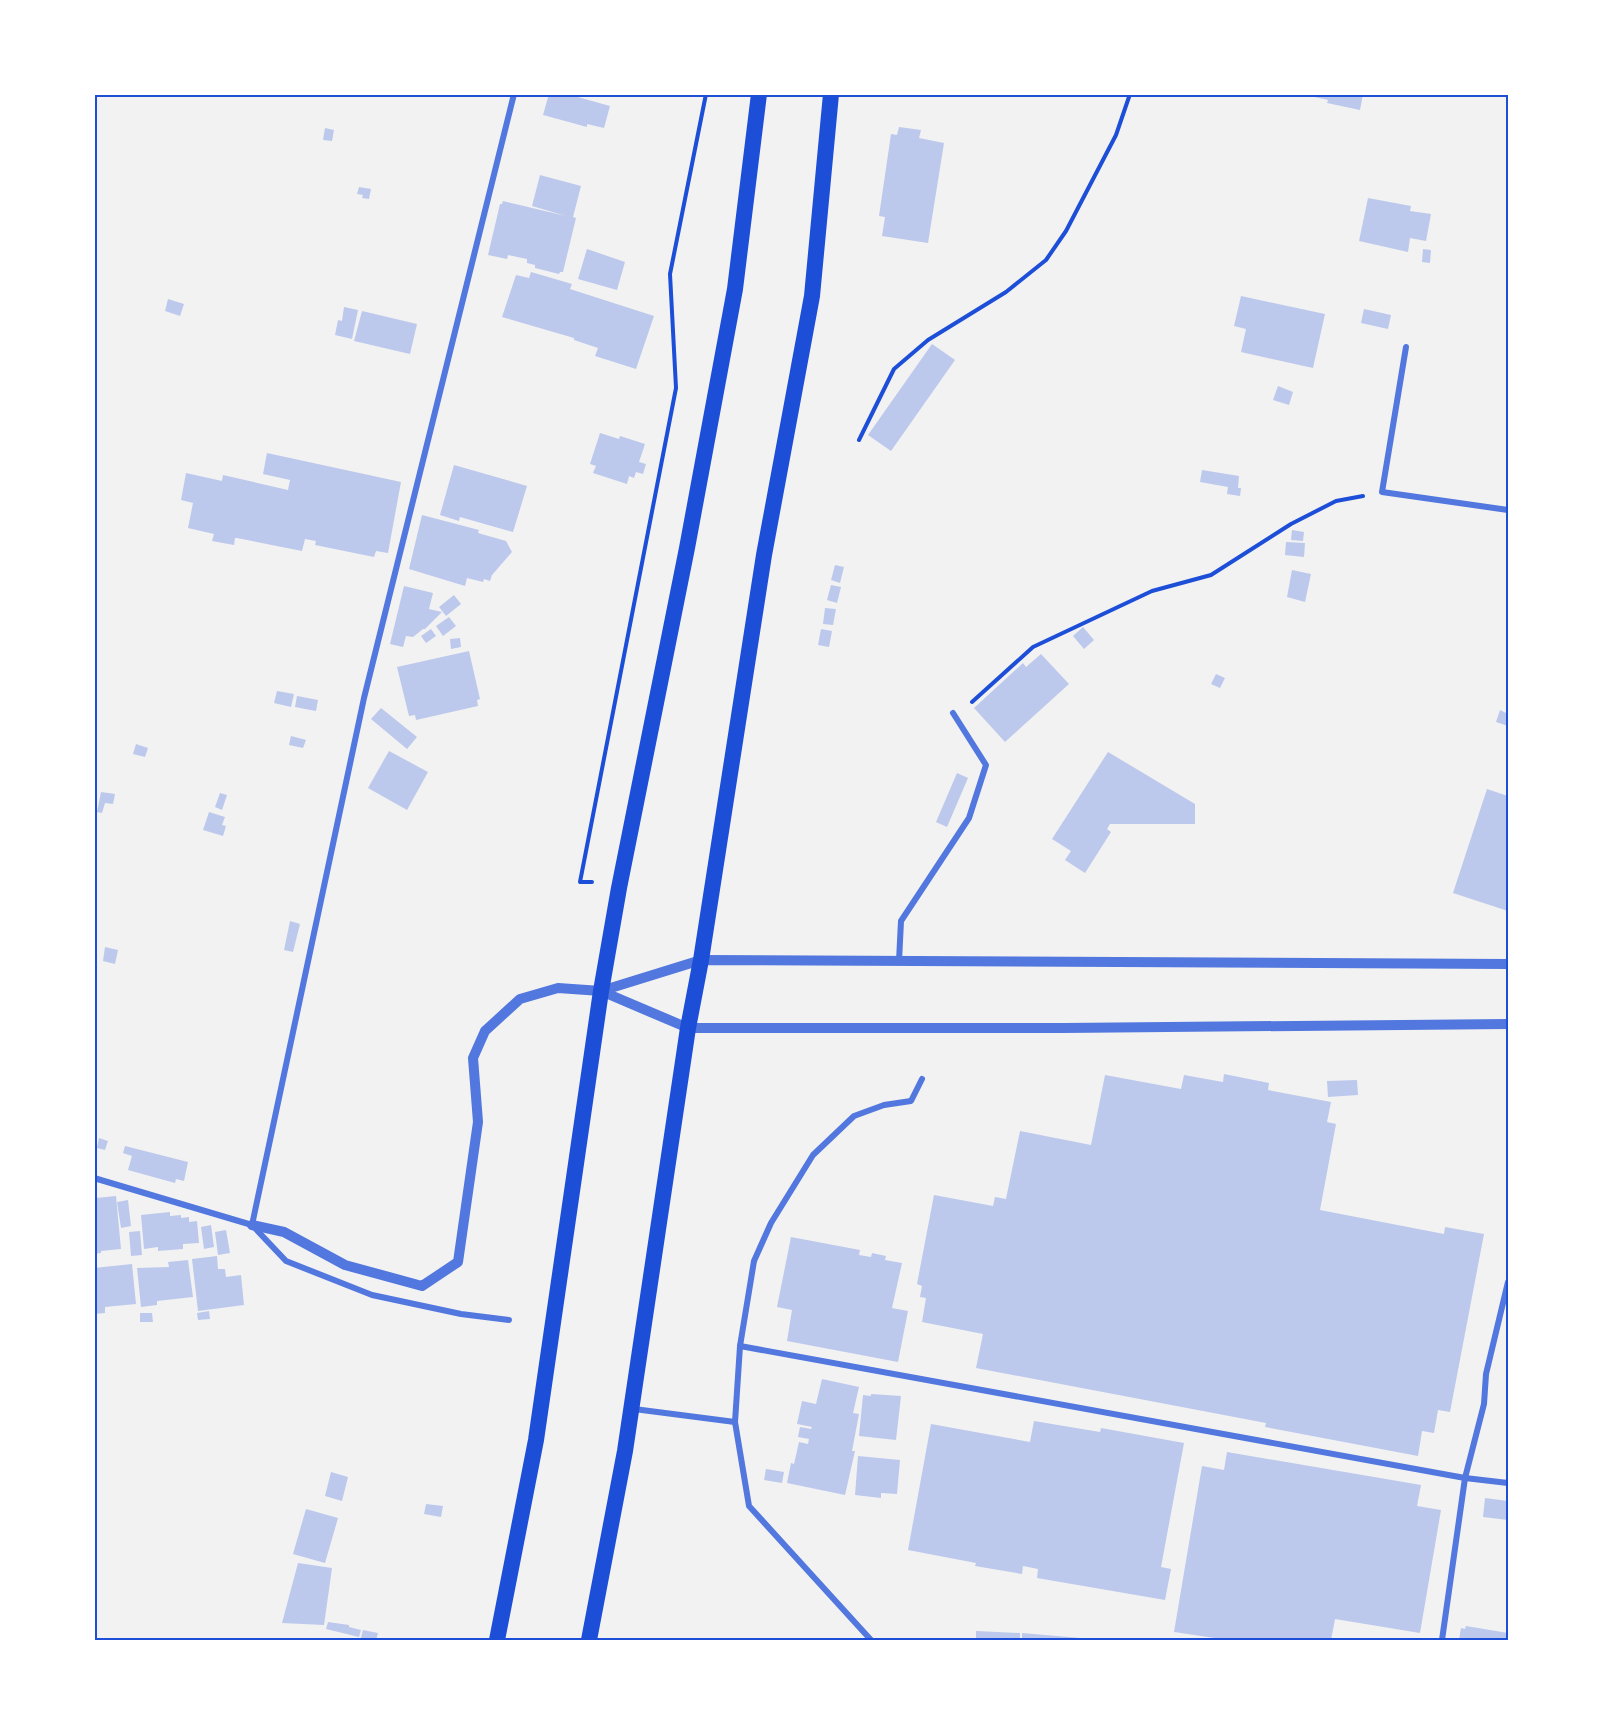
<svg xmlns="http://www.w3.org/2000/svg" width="1603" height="1735" viewBox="0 0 1603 1735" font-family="Literata,serif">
  <rect width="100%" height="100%" fill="#f2f2f2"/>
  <g fill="#bdc9ec">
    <polygon points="549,94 567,94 610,106 604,128 587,124 587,127 543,115"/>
    <polygon points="1310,94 1363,94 1360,110 1327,103 1328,100 1310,96"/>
    <polygon points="899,127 921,130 919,138 944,143 928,243 882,236 885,217 879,216 891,134 897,135"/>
    <polygon points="325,128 334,130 332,141 323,140"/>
    <polygon points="540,175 581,186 573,217 576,218 563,272 560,272 559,274 535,268 535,265 527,263 527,259 508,255 507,259 488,255 500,204 502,204 503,201 566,216 532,206"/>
    <polygon points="359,187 371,189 369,199 362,198 363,195 357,194"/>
    <polygon points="1368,198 1411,206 1410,211 1431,214 1426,241 1410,238 1408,252 1359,241"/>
    <polygon points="587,249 625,262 617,290 578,279"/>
    <polygon points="1423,249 1431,250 1430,263 1422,262"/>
    <polygon points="531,272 572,284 570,289 654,316 636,369 595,356 598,348 574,340 574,338 502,317 516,275 529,278"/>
    <polygon points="1241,296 1325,314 1313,368 1241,352 1246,329 1234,326"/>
    <polygon points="168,299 184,304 180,316 165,311"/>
    <polygon points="344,307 358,310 352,339 335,335 338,320 342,321"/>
    <polygon points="1364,309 1391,315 1388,329 1361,323"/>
    <polygon points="362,311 417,324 410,354 354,341"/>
    <polygon points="932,344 955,360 891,451 868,435"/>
    <polygon points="1278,386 1293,392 1289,405 1273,400"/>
    <polygon points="600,433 619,439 620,436 645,444 639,462 646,464 643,474 636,472 634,478 629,476 627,484 593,473 596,466 590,464"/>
    <polygon points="267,453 401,482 388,553 376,551 374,557 315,545 316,541 305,539 302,551 237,538 235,538 234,545 212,541 214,534 188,528 193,503 181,500 186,473 222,481 223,475 288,490 290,480 263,474"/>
    <polygon points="454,465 527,486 513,532 460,517 459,521 440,515"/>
    <polygon points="1202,470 1239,476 1238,488 1241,488 1240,496 1227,494 1228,487 1200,482"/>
    <polygon points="422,515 479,530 478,533 506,541 512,552 492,575 490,581 484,579 483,582 467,578 465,586 409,569"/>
    <polygon points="1292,530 1304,532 1303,541 1291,540"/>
    <polygon points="1286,542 1305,543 1304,557 1285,555"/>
    <polygon points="835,565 844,567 840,583 831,580"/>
    <polygon points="1292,570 1311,574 1305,602 1287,597"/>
    <polygon points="831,585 841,587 837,603 827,600"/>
    <polygon points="404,586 433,593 429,609 442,612 425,629 423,629 413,637 406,636 403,647 390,644"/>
    <polygon points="454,595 461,604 446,616 439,607"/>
    <polygon points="825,608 836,609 833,625 823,624"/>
    <polygon points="449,617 456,626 443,636 436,626"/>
    <polygon points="1083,627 1094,640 1084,649 1073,636"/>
    <polygon points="431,629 436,636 426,643 421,636"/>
    <polygon points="821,629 832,631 829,647 818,645"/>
    <polygon points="460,638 461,647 451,649 450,639"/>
    <polygon points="469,651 480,699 477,700 478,706 416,720 415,715 409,716 397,667"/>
    <polygon points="1041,654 1069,684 1005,742 974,708 1023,663 1026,667"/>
    <polygon points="1216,674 1225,678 1220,688 1211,684"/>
    <polygon points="277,691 294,694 291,707 274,703"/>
    <polygon points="297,696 318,700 316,711 295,707"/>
    <polygon points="381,708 417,737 407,749 371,719"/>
    <polygon points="1500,710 1508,714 1508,726 1496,722"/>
    <polygon points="291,736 306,740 303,748 289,745"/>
    <polygon points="136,744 148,748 145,757 133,754"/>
    <polygon points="389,751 428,772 407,810 368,788"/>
    <polygon points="1108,752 1195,804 1195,824 1110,824 1107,829 1111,832 1085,873 1065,860 1071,851 1052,839"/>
    <polygon points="957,773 968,778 947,827 936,822"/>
    <polygon points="1487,789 1508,796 1508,911 1453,893"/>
    <polygon points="101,792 115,794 113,804 105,803 102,813 97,812"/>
    <polygon points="220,793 227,795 222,810 215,807"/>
    <polygon points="209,812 225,817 222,825 226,826 223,836 203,830"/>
    <polygon points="290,921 300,924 293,952 284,950"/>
    <polygon points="105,947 118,950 115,964 103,961"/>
    <polygon points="1224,1074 1269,1083 1268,1090 1331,1102 1327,1122 1336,1124 1320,1210 1444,1234 1445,1227 1484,1234 1450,1412 1438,1410 1434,1433 1422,1431 1418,1456 1265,1427 1266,1423 976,1368 983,1334 922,1322 926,1298 920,1297 922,1286 917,1284 934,1195 993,1206 995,1197 1006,1199 1020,1131 1091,1145 1105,1075 1181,1089 1184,1075 1223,1082"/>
    <polygon points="1357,1080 1358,1095 1328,1097 1327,1081"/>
    <polygon points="99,1138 108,1141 105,1150 97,1148"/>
    <polygon points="125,1146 188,1162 184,1181 176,1179 175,1183 128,1170 132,1156 123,1153"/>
    <polygon points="116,1196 121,1249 101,1251 101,1253 94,1254 96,1198"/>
    <polygon points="128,1200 131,1226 121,1228 117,1202"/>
    <polygon points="170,1212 170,1216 181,1215 181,1218 189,1217 189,1222 197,1221 199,1243 183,1244 183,1249 158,1251 158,1247 144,1249 141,1215"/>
    <polygon points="211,1225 214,1247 204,1249 201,1227"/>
    <polygon points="226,1230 230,1253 218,1255 215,1232"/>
    <polygon points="140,1231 142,1255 131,1256 129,1232"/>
    <polygon points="791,1237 860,1250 859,1255 871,1257 872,1253 886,1256 885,1260 902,1263 892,1308 908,1311 898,1362 787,1341 792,1310 777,1307"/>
    <polygon points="217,1256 218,1269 225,1269 226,1277 241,1275 244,1305 198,1311 192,1259"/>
    <polygon points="188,1260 193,1297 157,1301 157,1305 141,1307 137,1268 169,1267 168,1262"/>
    <polygon points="132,1264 136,1304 105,1307 105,1313 94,1314 94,1268"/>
    <polygon points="209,1311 210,1319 198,1320 197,1313"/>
    <polygon points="140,1313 152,1313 153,1322 140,1322"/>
    <polygon points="822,1379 859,1387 853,1413 859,1414 852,1451 855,1451 845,1495 787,1483 791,1463 794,1464 799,1442 808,1444 809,1439 798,1437 800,1427 811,1429 812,1427 797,1424 802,1401 816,1404"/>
    <polygon points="871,1394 901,1396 896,1440 859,1436 863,1395 871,1396"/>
    <polygon points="1034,1421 1100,1432 1101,1428 1184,1443 1161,1567 1171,1569 1165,1600 1037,1578 1038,1569 1023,1566 1022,1574 975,1566 976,1563 908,1550 931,1424 1030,1442"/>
    <polygon points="1227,1452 1421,1485 1417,1506 1441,1510 1420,1633 1335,1619 1331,1640 1228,1640 1174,1632 1202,1466 1224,1470"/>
    <polygon points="858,1456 900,1460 897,1494 881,1493 881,1498 855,1495"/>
    <polygon points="766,1469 784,1472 782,1483 764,1480"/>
    <polygon points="331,1472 348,1477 342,1501 325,1496"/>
    <polygon points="1485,1498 1508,1501 1508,1520 1483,1517"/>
    <polygon points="426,1504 443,1506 441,1517 424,1514"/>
    <polygon points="306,1509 338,1518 325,1563 293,1554"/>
    <polygon points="298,1563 332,1568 324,1625 282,1623"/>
    <polygon points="328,1622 349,1625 349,1627 361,1630 359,1637 326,1629"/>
    <polygon points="1466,1626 1508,1633 1507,1640 1459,1640 1461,1628 1465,1629"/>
    <polygon points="363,1630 378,1633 376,1640 361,1638"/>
    <polygon points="976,1631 1020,1633 1020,1640 976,1640"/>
    <polygon points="1022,1633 1092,1639 1092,1640 1022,1640"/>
  </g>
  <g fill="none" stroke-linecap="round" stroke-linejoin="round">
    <g stroke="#1d4ed8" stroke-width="4">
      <polyline points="859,440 894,369 928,340 1006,292 1046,260 1066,231 1116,135 1130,94"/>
      <polyline points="972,702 1033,647 1152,591 1211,575 1291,524 1336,501 1363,496"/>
      <polyline points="592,882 580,882 676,388 670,274 706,94"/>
    </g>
    <g stroke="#5277de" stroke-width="6">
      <polyline points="1406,347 1382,492 1508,510"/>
      <polyline points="899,961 901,921 969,818 986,765 953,713"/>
      <polyline points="94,1178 252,1225 286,1261 372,1295 461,1314 509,1320"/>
      <polyline points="252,1225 364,698 514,94"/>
      <polyline points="740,1346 1465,1478 1508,1483"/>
      <polyline points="634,1409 735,1422"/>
      <polyline points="871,1640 749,1506 735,1422 740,1346 754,1261 771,1223 813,1155 854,1116 884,1105 911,1101 922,1079"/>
      <polyline points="1442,1640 1465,1478 1484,1404 1486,1374 1508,1282"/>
    </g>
    <g stroke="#5277de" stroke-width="10">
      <polyline points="601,991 701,960 1508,964"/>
      <polyline points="252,1225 284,1232 345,1265 422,1286 458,1262 478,1122 473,1058 485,1031 520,999 558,988 601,991 688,1028 1063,1028 1508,1024"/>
    </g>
    <g stroke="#1d4ed8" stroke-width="16">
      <polyline points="497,1640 536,1440 601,991 619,888 687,548 735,289 759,94"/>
      <polyline points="589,1640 625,1451 688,1028 701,960 764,555 812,296 831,94"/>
    </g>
  </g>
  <rect width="1603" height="1735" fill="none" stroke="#ffffff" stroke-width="192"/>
  <rect x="96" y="96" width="1411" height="1543" fill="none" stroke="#1d4ed8" stroke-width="2"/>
</svg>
